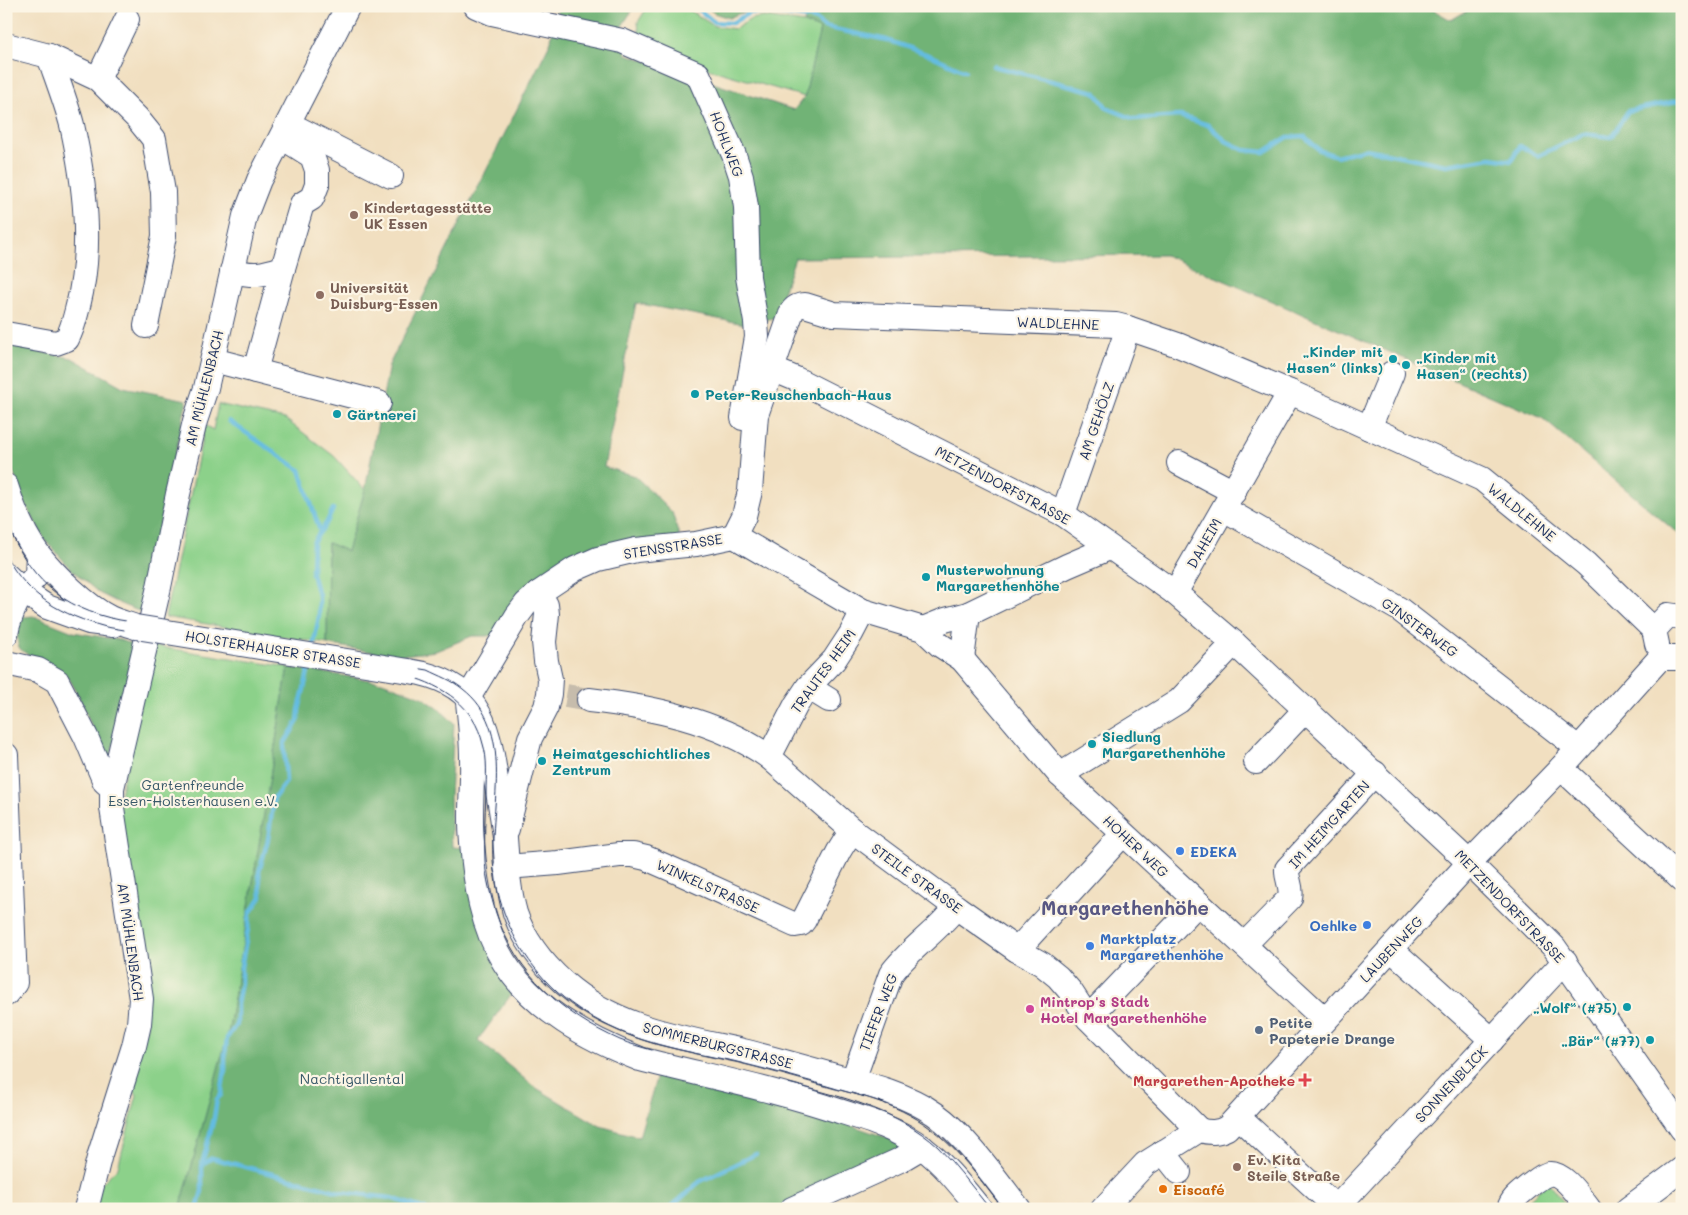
<svg xmlns="http://www.w3.org/2000/svg" width="1688" height="1215" viewBox="0 0 1688 1215" font-family="Mali,sans-serif">
  <rect width="100%" height="100%" fill="#fcf5e5"/>
  <filter id="ink" filterUnits="userSpaceOnUse"><feTurbulence type="fractalNoise" baseFrequency=".02" numOctaves="2"/><feDisplacementMap in="SourceGraphic" scale="10" xChannelSelector="R" yChannelSelector="G"/><feConvolveMatrix kernelMatrix="1 2 1 2 8 2 1 2 1" color-interpolation-filters="sRGB"/></filter>
  <filter id="wash" filterUnits="userSpaceOnUse"><feTurbulence type="fractalNoise" baseFrequency=".0096" numOctaves="4" result="noise"/><feDisplacementMap in="SourceGraphic" scale="20" xChannelSelector="R" yChannelSelector="G"/><feGaussianBlur stdDeviation="1.12" result="paint"/><feColorMatrix in="noise" values="0 0 0 0 0 0 0 0 0 0 0 0 0 0 0 0 0 1.4 0 .05"/><feComposite in="paint" operator="in"/></filter>
  <g filter="url(#wash)">
    <rect width="100%" height="100%" fill="#f1dfc0"/>
    <g fill="#8cd18a" stroke="#548074">
      <polygon points="648,6 683,6 714,26 735,29 751,19 764,17 804,23 820,29 805,97 702,67 640,41 638,22"/>
      <polygon points="218,404 285,419 334,456 365,490 347,552 328,543 327,644 165,617 205,425 213,430"/>
      <polygon points="153,646 288,667 229,1029 180,1209 96,1209 100,1185 118,1167 137,1095 130,1082 147,1025 117,808"/>
      <polygon points="1548,1182 1569,1209 1519,1209"/>
    </g>
    <g fill="#71b376" stroke="#46716a">
      <polygon points="559,6 635,6 622,26 626,54 794,110 805,96 820,29 804,23 806,13 760,7 738,14 729,18 714,13 706,6 1426,6 1451,20 1475,6 1682,6 1682,537 1542,418 1165,255 795,258 774,318 744,324 636,303 604,467 635,476 672,512 681,542 597,557 504,634 486,636 472,636 436,651 395,656 327,644 328,543 347,551 365,490 389,365 551,41 553,23"/>
      <polygon points="6,345 72,358 123,387 187,400 141,612 123,605 99,593 72,570 45,540 23,500 6,451"/>
      <path d="M33,616L73,632L120,640L130,644H141L108,765C99,743 90,722 80,700C76,692 72,681 65,674C55,664 23,656 19,647C15,637 18,625 23,617Z"/>
      <polygon points="288,667 382,682 422,697 439,709 454,723 450,796 452,847 468,848 513,992 478,1040 533,1086 600,1126 639,1137 658,1072 783,1102 917,1148 820,1194 825,1209 180,1209 229,1029"/>
    </g>
    <g fill="none" stroke-linecap="round" stroke-linejoin="round">
      <g stroke="#64bce1" stroke-width="4.5">
        <polyline points="697,8 714,22 732,23 749,13 766,12 815,19 824,27 887,40 932,56 965,71"/>
        <polyline points="993,66 1095,92 1107,108 1134,119 1180,116 1208,125 1226,141 1244,150 1264,152 1288,137 1304,136 1319,150 1336,156 1366,149 1446,165 1491,158 1511,161 1520,146 1538,156 1583,134 1611,137 1628,111 1682,100"/>
        <polyline points="229,421 300,470 320,531"/>
        <polyline points="313,648 319,616 319,595 316,588 312,573 313,542 327,522 333,509"/>
        <polyline points="202,1164 212,1158 340,1192 391,1198 425,1209"/>
        <polyline points="197,1209 202,1191 202,1164 214,1118 217,1099 221,1095 225,1069 225,1055 227,1038 236,1025 237,1020 237,1004 241,983 241,967 248,929 250,913 261,897 259,872 268,839 274,798 286,782 284,744 298,721 299,710 310,663"/>
        <polyline points="669,1209 699,1182 756,1154"/>
      </g>
    </g>
  </g>
  <g filter="url(#ink)">
    <g fill="none" stroke-linecap="round" stroke-linejoin="round">
      <polyline stroke="#c6bcac" stroke-width="24" stroke-dasharray="24 12" stroke-linecap="butt" points="566,696 589,700"/>
      <defs>
        <g id="minor">
          <polyline points="476,6 492,13 622,41 698,74 734,155 741,176 746,207 748,277 756,322 757,337 743,418"/>
          <path d="M6,45L49,56C57,79 66,102 72,125C85,184 93,247 78,306C75,318 73,328 67,339L56,343L6,334"/>
          <polyline points="49,56 98,79 137,118 154,139 163,192 164,236 146,326"/>
          <polyline points="98,79 127,19"/>
          <polyline points="289,124 391,176"/>
          <path d="M232,271C254,276 261,275 283,268L302,204L312,198L317,185V170L312,156L282,137"/>
          <polyline points="213,360 379,403"/>
          <polyline points="772,369 796,379 1063,514 1175,593 1234,643 1460,854 1554,947 1682,1129"/>
          <polyline points="255,371 283,268"/>
          <polyline points="1369,428 1392,373"/>
          <polyline points="1179,463 1234,492"/>
          <path d="M6,486C13,508 25,537 39,555C56,576 86,606 110,618C118,622 128,624 136,627"/>
          <polyline points="1224,509 1399,609 1578,748"/>
          <polyline points="1063,514 1128,328"/>
          <path d="M734,536L744,516L750,491L756,415L792,311C796,306 799,305 805,305L834,314L1116,325L1128,328L1178,345L1290,392L1482,479L1586,564L1654,630"/>
          <polyline points="6,575 24,592 47,607 89,622 113,625"/>
          <polyline points="1175,593 1290,392"/>
          <polyline points="923,629 945,620 968,614 1067,566 1109,548"/>
          <path d="M6,634C10,612 21,591 37,575L38,554"/>
          <polyline points="1657,644 1654,630 1668,615 1682,617"/>
          <polyline points="1660,658 1682,658"/>
          <polyline points="962,659 968,614"/>
          <polyline points="6,663 38,670 57,681 86,737 105,782 112,788"/>
          <path d="M409,671C476,681 488,720 496,780C499,799 503,818 505,838C507,864 508,888 515,913C524,940 544,965 564,983C615,1028 679,1037 743,1051C775,1059 807,1068 839,1077C871,1085 908,1095 935,1114C966,1136 996,1179 1019,1209"/>
          <polyline points="808,687 829,700"/>
          <polyline points="468,698 517,616 526,604 539,593 575,569 598,559 636,550 696,544 734,536 863,611 923,629 940,645 962,659 1060,775 1325,1020"/>
          <path d="M589,700C651,707 717,720 769,757L852,830L956,907L1017,950L1042,964L1058,977L1071,992L1088,1018L1199,1130"/>
          <path d="M468,702C470,721 472,740 472,759C473,786 469,814 472,842C475,882 482,927 504,962C534,1010 588,1039 640,1059C706,1076 774,1089 839,1111C868,1120 898,1129 923,1148C945,1165 962,1187 980,1209"/>
          <polyline points="6,755 15,983 6,994"/>
          <polyline points="769,757 796,705 808,687 834,660 851,634 863,611"/>
          <polyline points="1256,762 1306,709"/>
          <polyline points="1561,768 1682,880"/>
          <polyline points="1060,775 1179,701 1234,643"/>
          <polyline points="507,829 530,738 546,707 549,694 550,679 546,661 544,642 547,614 546,605 539,593"/>
          <polyline points="506,867 558,863 619,855 633,855 646,858 678,872 795,925 801,924 804,920 839,851 852,830"/>
          <path d="M1244,945L1290,898C1293,887 1286,879 1287,869L1375,773"/>
          <polyline points="1391,949 1492,1040"/>
          <polyline points="1017,950 1123,834"/>
          <polyline points="1088,1018 1198,903"/>
          <path d="M853,1080L891,974C909,949 937,932 956,907"/>
          <polyline points="1238,1117 1338,1209"/>
          <polyline points="1163,1152 1179,1172"/>
          <polyline points="1337,1207 1565,961"/>
          <polyline points="86,1209 100,1154 134,1046 139,1024 141,999 112,808 112,788 159,587 178,494 195,421 206,388 245,216 259,180 348,6"/>
          <polyline points="792,1209 900,1160 922,1147"/>
          <path d="M1103,1209L1145,1164L1199,1130C1210,1133 1217,1133 1227,1128L1469,863L1561,768L1660,658"/>
          <path d="M1509,1209C1512,1198 1521,1193 1529,1186C1535,1182 1542,1175 1549,1174C1564,1172 1580,1198 1589,1209"/>
          <polyline points="1628,1209 1682,1169"/>
        </g>
      </defs>
      <use href="#minor" stroke="#3b496d" stroke-width="26"/>
      <use href="#minor" stroke="#fff" stroke-width="24"/>
      <g stroke="#1b2f5e" stroke-width="1">
        <path d="M6,519C26,576 61,609 120,620L428,670C440,676 452,680 463,689C515,729 490,805 493,860C496,902 512,941 539,973C568,1009 615,1033 659,1045C683,1051 708,1056 733,1061C770,1070 807,1080 844,1091C866,1097 890,1104 910,1115C950,1137 976,1174 1003,1209"/>
        <path d="M6,556C28,597 62,615 106,627L408,676C444,686 474,706 483,744C488,759 486,777 486,793C485,816 484,839 485,861C486,879 491,896 496,913C516,973 563,1015 620,1040C630,1044 641,1047 652,1050"/>
        <path d="M788,1083C840,1096 898,1110 938,1147C957,1166 973,1188 990,1209"/>
      </g>
      <defs>
        <polyline id="minor-bridge" points="136,627 409,671"/>
      </defs>
      <use href="#minor-bridge" stroke="#3b496d" stroke-width="26" stroke-linecap="butt"/>
      <use href="#minor-bridge" stroke="#fff" stroke-width="24"/>
    </g>
  </g>
  <g fill="#8d6e63" stroke="#fcf5e5" stroke-width="2">
    <circle cx="354" cy="215" r="5"/>
    <circle cx="320" cy="295" r="5"/>
    <circle cx="1237" cy="1167" r="5"/>
  </g>
  <g fill="#0f9aa8" stroke="#fcf5e5" stroke-width="2">
    <circle cx="1393" cy="359" r="5"/>
    <circle cx="1406" cy="365" r="5"/>
    <circle cx="695" cy="394" r="5"/>
    <circle cx="337" cy="414" r="5"/>
    <circle cx="926" cy="577" r="5"/>
    <circle cx="1092" cy="744" r="5"/>
    <circle cx="542" cy="761" r="5"/>
    <circle cx="1627" cy="1007" r="5"/>
    <circle cx="1650" cy="1040" r="5"/>
  </g>
  <g fill="#3f7fe0" stroke="#fcf5e5" stroke-width="2">
    <circle cx="1180" cy="851" r="5"/>
    <circle cx="1367" cy="925" r="5"/>
    <circle cx="1090" cy="946" r="5"/>
  </g>
  <circle fill="#d1479c" stroke="#fcf5e5" stroke-width="2" cx="1030" cy="1009" r="5"/>
  <circle fill="#5c6f8a" stroke="#fcf5e5" stroke-width="2" cx="1259" cy="1030" r="5"/>
  <path fill="#e0444e" stroke="#fcf5e5" stroke-width="2" d="M1302.5 1072.5h5v5h5v5h-5v5h-5v-5h-5v-5h5z"/>
  <circle fill="#e8710a" stroke="#fcf5e5" stroke-width="2" cx="1163" cy="1189" r="5"/>
  <g text-anchor="middle" dominant-baseline="central" stroke-width="4.5" stroke-linejoin="round" paint-order="stroke">
    <g font-size="14" fill="#1b2f5e" stroke="#fcf5e5">
      <text transform="translate(727 144) rotate(69)">HOHLWEG</text>
      <text transform="translate(1058 323) rotate(2)">WALDLEHNE</text>
      <text transform="translate(204 388) rotate(-76)">AM MÜHLENBACH</text>
      <text transform="translate(1096 421) rotate(-71)">AM GEHÖLZ</text>
      <text transform="translate(1003 485) rotate(28)">METZENDORFSTRASSE</text>
      <text transform="translate(1522 512) rotate(39)">WALDLEHNE</text>
      <text transform="translate(1204 543) rotate(-60)">DAHEIM</text>
      <text transform="translate(673 546) rotate(-9)">STENSSTRASSE</text>
      <text transform="translate(1420 627) rotate(36)">GINSTERWEG</text>
      <text transform="translate(273 649) rotate(9)">HOLSTERHAUSER STRASSE</text>
      <text transform="translate(823 671) rotate(-54)">TRAUTES HEIM</text>
      <text transform="translate(1329 824) rotate(-48)">IM HEIMGARTEN</text>
      <text transform="translate(1136 846) rotate(43)">HOHER WEG</text>
      <text transform="translate(917 878) rotate(36)">STEILE STRASSE</text>
      <text transform="translate(708 886) rotate(24)">WINKELSTRASSE</text>
      <text transform="translate(1510 906) rotate(46)">METZENDORFSTRASSE</text>
      <text transform="translate(131 942) rotate(82)">AM MÜHLENBACH</text>
      <text transform="translate(1391 949) rotate(-47)">LAUBENWEG</text>
      <text transform="translate(878 1012) rotate(-69)">TIEFER WEG</text>
      <text transform="translate(718 1045) rotate(14)">SOMMERBURGSTRASSE</text>
      <text transform="translate(1451 1084) rotate(-47)">SONNENBLICK</text>
    </g>
    <g font-size="14" font-weight="bold" fill="#785e54" stroke="#fcf5e5" text-anchor="start">
      <text x="364" y="207">Kindertagesstätte<tspan x="364" dy="16">UK Essen</tspan></text>
      <text x="330" y="287">Universität<tspan x="330" dy="16">Duisburg-Essen</tspan></text>
      <text x="1247" y="1159">Ev. Kita<tspan x="1247" dy="16">Steile Straße</tspan></text>
    </g>
    <g font-size="14" font-weight="bold" fill="#0d838f" stroke="#fcf5e5" text-anchor="start">
      <text x="1383" y="351" text-anchor="end">„Kinder mit<tspan x="1383" dy="16">Hasen“ (links)</tspan></text>
      <text x="1416" y="357">„Kinder mit<tspan x="1416" dy="16">Hasen“ (rechts)</tspan></text>
      <text x="705" y="394">Peter-Reuschenbach-Haus</text>
      <text x="347" y="414">Gärtnerei</text>
      <text x="936" y="569">Musterwohnung<tspan x="936" dy="16">Margarethenhöhe</tspan></text>
      <text x="1102" y="736">Siedlung<tspan x="1102" dy="16">Margarethenhöhe</tspan></text>
      <text x="552" y="753">Heimatgeschichtliches<tspan x="552" dy="16">Zentrum</tspan></text>
      <text x="1617" y="1007" text-anchor="end">„Wolf“ (#75)</text>
      <text x="1640" y="1040" text-anchor="end">„Bär“ (#77)</text>
    </g>
    <g font-size="14" fill="#375869" stroke="#fcf5e5">
      <text x="193" y="784">Gartenfreunde<tspan x="193" dy="16">Essen-Holsterhausen e.V.</tspan></text>
      <text x="352" y="1078">Nachtigallental</text>
    </g>
    <g font-size="14" font-weight="bold" fill="#366cbe" stroke="#fcf5e5" text-anchor="start">
      <text x="1190" y="851">EDEKA</text>
      <text x="1357" y="925" text-anchor="end">Oehlke</text>
      <text x="1100" y="938">Marktplatz<tspan x="1100" dy="16">Margarethenhöhe</tspan></text>
    </g>
    <g font-size="14" font-weight="bold" fill="#b23c85" stroke="#fcf5e5" text-anchor="start">
      <text x="1040" y="1001">Mintrop's Stadt<tspan x="1040" dy="16">Hotel Margarethenhöhe</tspan></text>
    </g>
    <g font-size="14" font-weight="bold" fill="#4e5e75" stroke="#fcf5e5" text-anchor="start">
      <text x="1269" y="1022">Petite<tspan x="1269" dy="16">Papeterie Drange</tspan></text>
    </g>
    <g font-size="14" font-weight="bold" fill="#be3a42" stroke="#fcf5e5" text-anchor="end">
      <text x="1295" y="1080">Margarethen-Apotheke</text>
    </g>
    <g font-size="14" font-weight="bold" fill="#c56008" stroke="#fcf5e5" text-anchor="start">
      <text x="1173" y="1189">Eiscafé</text>
    </g>
    <g font-size="19" font-weight="bold" fill="#585783" stroke="#fcf5e5">
      <text x="1125" y="907">Margarethenhöhe</text>
    </g>
  </g>
  <rect width="1688" height="1215" fill="none" stroke="#fcf5e5" stroke-width="25"/>
</svg>
